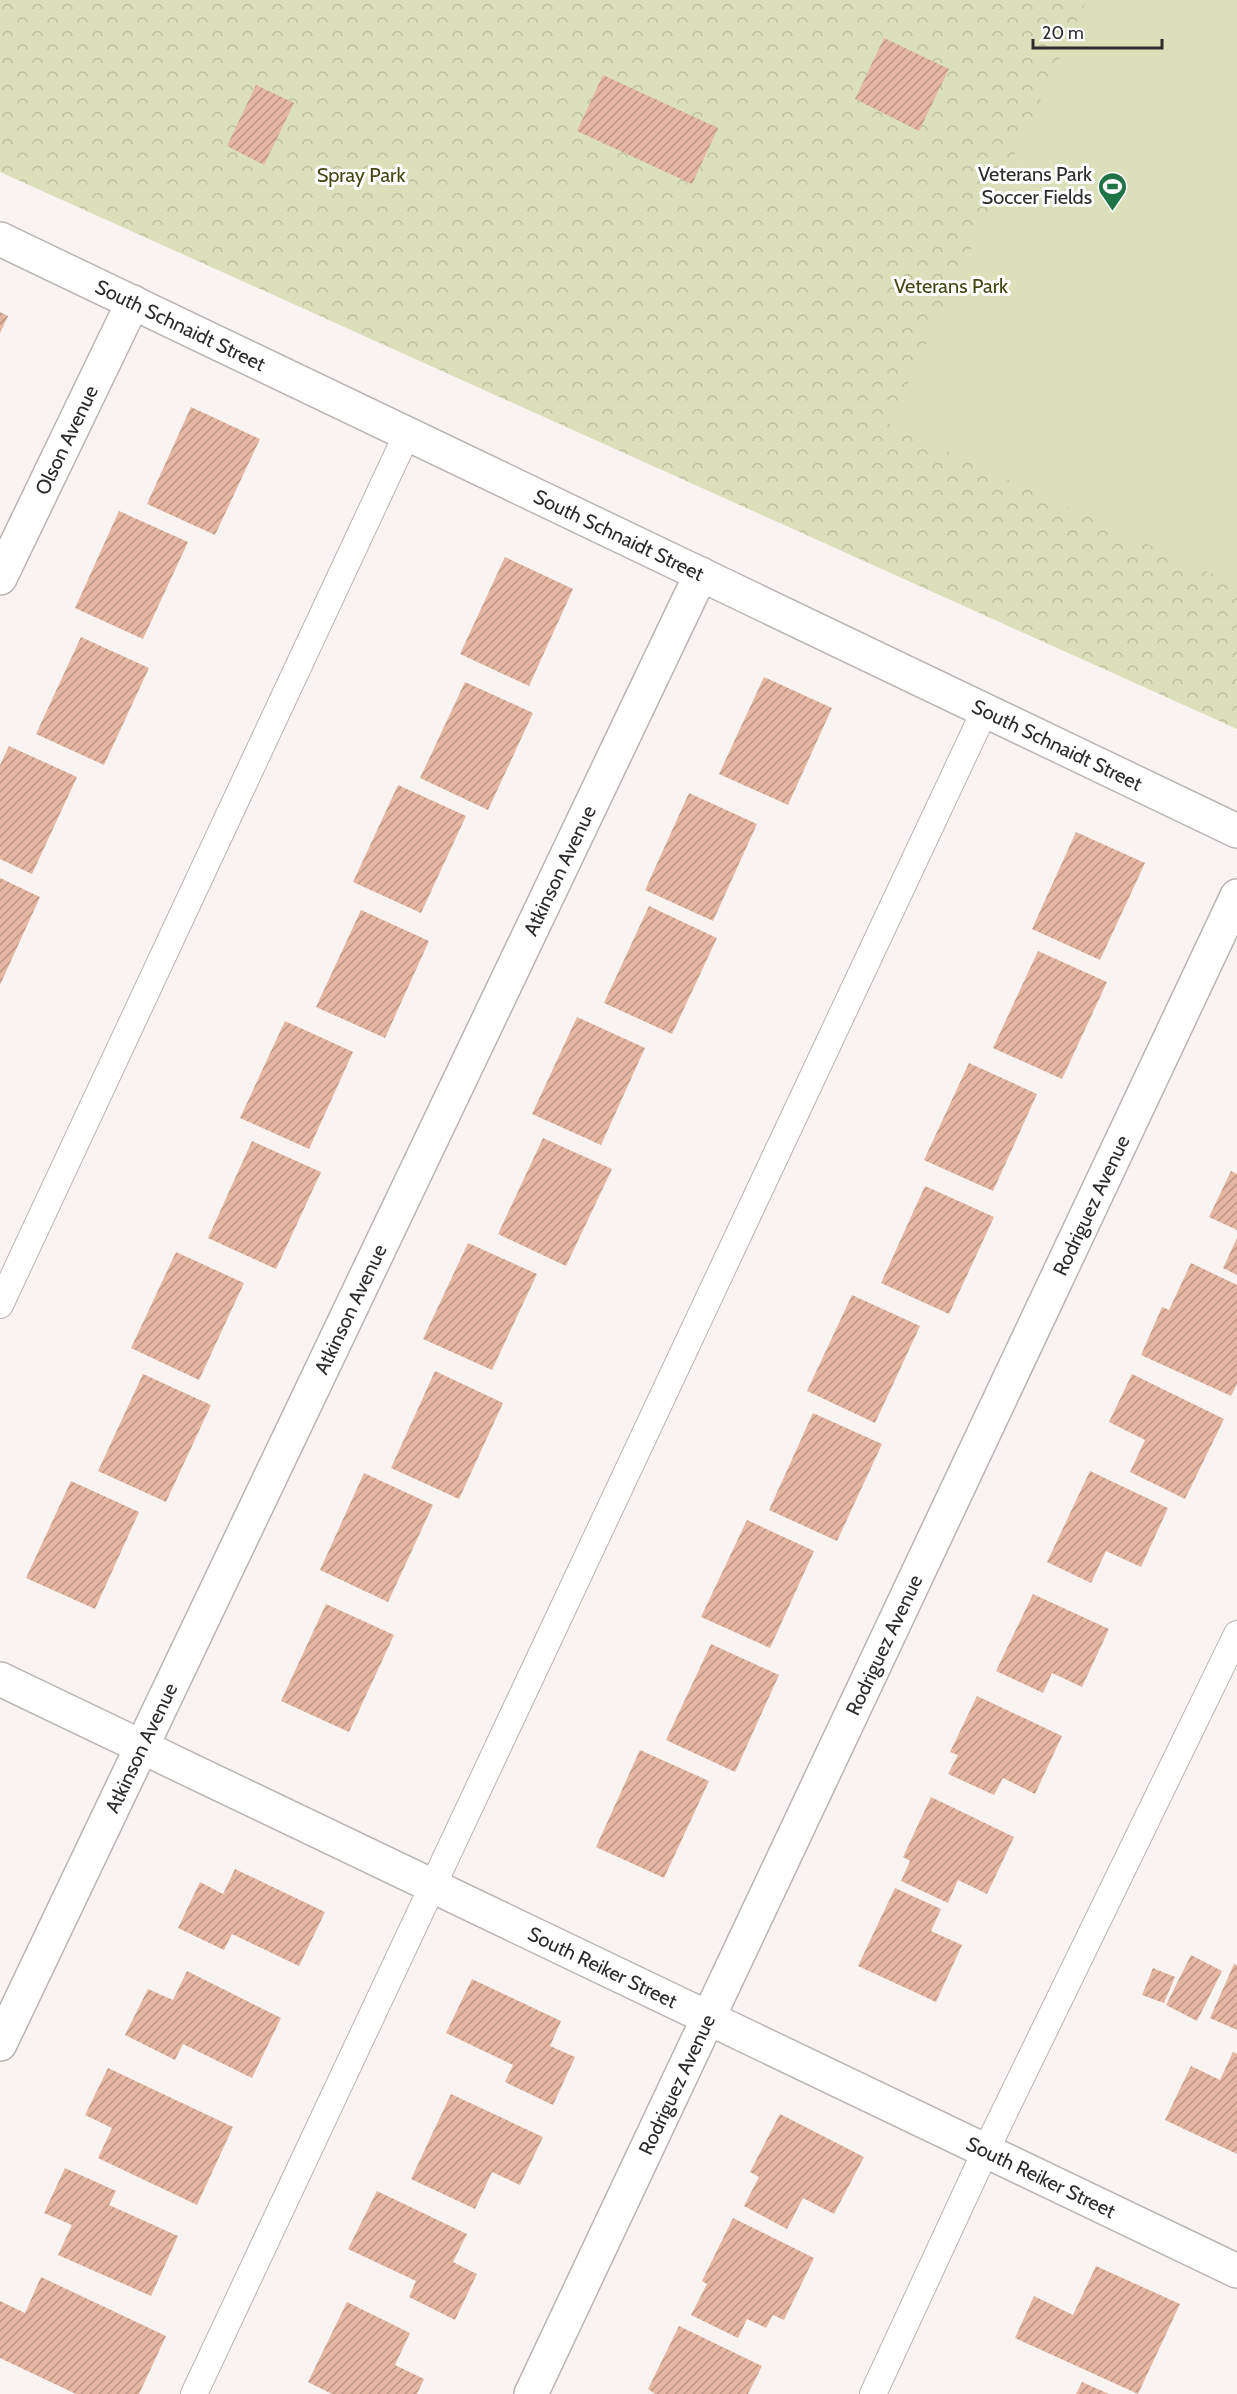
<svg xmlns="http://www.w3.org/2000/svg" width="1237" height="2394" viewBox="0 0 1237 2394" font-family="Cabin,sans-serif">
  <defs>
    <pattern id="park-crowns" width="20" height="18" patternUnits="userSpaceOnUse" patternTransform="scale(1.5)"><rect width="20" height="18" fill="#dbdfba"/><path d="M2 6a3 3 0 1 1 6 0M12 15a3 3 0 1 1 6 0" fill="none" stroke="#bcc0a0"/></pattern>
    <pattern id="building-hatch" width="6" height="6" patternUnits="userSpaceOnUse" patternTransform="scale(1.5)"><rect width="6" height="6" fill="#e5b7a2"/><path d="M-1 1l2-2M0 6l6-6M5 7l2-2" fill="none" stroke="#ba9584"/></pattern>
  </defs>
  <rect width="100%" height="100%" fill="#f9f4f2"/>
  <polygon fill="url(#park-crowns)" points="0,0 1237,0 1237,729 0,172"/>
  <polygon fill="#dbdfba" points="1087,0 1237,0 1237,586 889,424"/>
  <g fill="url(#building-hatch)">
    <polygon points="884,38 949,69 919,131 855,99"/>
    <polygon points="603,75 718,128 692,184 577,131"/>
    <polygon points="256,85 294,103 264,165 227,146"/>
    <polygon points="0,312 8,316 0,333"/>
    <polygon points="191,407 260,439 215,535 147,504"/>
    <polygon points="119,511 188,542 143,639 75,608"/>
    <polygon points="505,557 573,589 529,686 460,654"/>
    <polygon points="81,637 149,668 104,765 36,734"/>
    <polygon points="764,677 832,708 788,805 719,774"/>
    <polygon points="465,682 533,713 488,810 420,778"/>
    <polygon points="9,746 77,777 32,874 0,859 0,765"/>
    <polygon points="398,785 466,816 421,913 353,882"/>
    <polygon points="689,793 757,824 713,921 645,890"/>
    <polygon points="1076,832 1145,863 1100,960 1032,929"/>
    <polygon points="0,878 40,897 0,985"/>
    <polygon points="649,906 717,938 672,1034 604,1003"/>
    <polygon points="361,910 429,941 385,1038 316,1007"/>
    <polygon points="1038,951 1107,982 1062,1079 993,1048"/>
    <polygon points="577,1017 645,1048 601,1145 532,1114"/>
    <polygon points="285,1021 353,1052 309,1149 240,1118"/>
    <polygon points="969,1063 1037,1094 993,1191 924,1160"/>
    <polygon points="543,1138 612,1169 566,1266 498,1234"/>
    <polygon points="252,1141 321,1172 276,1269 208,1238"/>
    <polygon points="1231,1171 1237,1174 1237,1230 1209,1217"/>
    <polygon points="925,1186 994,1217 949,1314 881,1283"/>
    <polygon points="1237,1238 1237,1275 1223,1268"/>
    <polygon points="468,1243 537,1274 492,1370 423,1339"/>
    <polygon points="176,1252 244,1283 199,1380 131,1348"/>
    <polygon points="1191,1263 1237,1285 1237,1384 1231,1396 1141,1355 1162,1307 1169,1310"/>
    <polygon points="852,1295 920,1326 875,1423 807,1391"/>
    <polygon points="435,1371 503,1403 459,1499 391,1468"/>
    <polygon points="143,1374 211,1405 166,1502 98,1471"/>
    <polygon points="1132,1374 1224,1419 1185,1499 1130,1472 1145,1440 1109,1422"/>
    <polygon points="813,1413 882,1444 837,1541 769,1510"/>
    <polygon points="1090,1471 1168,1508 1141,1567 1106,1551 1091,1583 1047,1562"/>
    <polygon points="364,1473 433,1505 388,1602 320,1570"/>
    <polygon points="71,1481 139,1512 95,1609 26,1578"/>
    <polygon points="747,1520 814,1551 770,1648 701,1617"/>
    <polygon points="1033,1594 1109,1629 1082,1687 1052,1673 1043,1693 996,1671"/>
    <polygon points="326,1604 394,1635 349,1732 281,1701"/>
    <polygon points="711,1644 779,1675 735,1772 666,1740"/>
    <polygon points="977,1696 1062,1736 1035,1794 1003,1778 994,1795 948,1774 958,1755 950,1752"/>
    <polygon points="640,1750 709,1781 664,1878 596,1847"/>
    <polygon points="931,1797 1014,1837 987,1894 958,1880 948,1903 901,1881 910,1861 903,1857"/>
    <polygon points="235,1869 325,1912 299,1966 232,1934 224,1950 178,1928 200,1882 223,1894"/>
    <polygon points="895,1888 941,1909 931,1931 962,1945 936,2002 858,1966"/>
    <polygon points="1191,1955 1222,1971 1197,2021 1166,2005"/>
    <polygon points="1234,1964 1237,1965 1237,2030 1210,2018"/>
    <polygon points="1153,1968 1175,1977 1164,2003 1142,1995"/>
    <polygon points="187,1971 281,2018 252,2078 183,2044 175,2060 125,2035 148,1989 173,2000"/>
    <polygon points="472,1979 561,2021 550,2046 575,2057 553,2105 505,2082 513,2065 446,2033"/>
    <polygon points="1233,2052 1237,2054 1237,2154 1165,2120 1191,2066 1220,2080"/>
    <polygon points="108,2068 233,2127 197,2205 98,2158 112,2128 85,2115"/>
    <polygon points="451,2094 543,2137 520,2185 492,2172 475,2209 411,2179"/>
    <polygon points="780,2114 864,2157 834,2214 803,2198 787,2229 744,2206 759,2177 750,2172"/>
    <polygon points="65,2168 116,2191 109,2205 178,2236 151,2296 58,2255 72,2225 44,2213"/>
    <polygon points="377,2191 467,2234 453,2262 477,2274 455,2320 409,2297 416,2281 348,2249"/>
    <polygon points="733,2218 814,2258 784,2320 773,2315 766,2328 747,2319 738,2338 691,2315 707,2284 702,2281"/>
    <polygon points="1096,2266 1180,2304 1138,2394 1015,2338 1034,2296 1073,2315"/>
    <polygon points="41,2277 166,2336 139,2394 76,2394 0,2358 0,2301 25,2313"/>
    <polygon points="347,2302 410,2333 395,2365 424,2379 417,2394 332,2394 308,2382"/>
    <polygon points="679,2326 762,2366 748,2394 655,2394 648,2389"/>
    <polygon points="1082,2382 1109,2394 1076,2394"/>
  </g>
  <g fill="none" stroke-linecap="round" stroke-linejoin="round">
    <defs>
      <g id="lane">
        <polyline points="0,1305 407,434"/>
        <polyline points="194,2394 985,710"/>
        <polyline points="873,2394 986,2150 1237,1634"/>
      </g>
      <g id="street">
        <path id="s1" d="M0,239L1237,831"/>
        <path id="s2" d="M0,578L133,302"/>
        <path id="s3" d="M0,1679L1237,2271"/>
        <path id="s4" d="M0,2044L701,574"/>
        <path id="s5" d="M531,2394L1237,896"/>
      </g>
    </defs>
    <use href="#lane" stroke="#bab5b4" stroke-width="28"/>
    <use href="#street" stroke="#bab5b4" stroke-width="36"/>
    <use href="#lane" stroke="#fff" stroke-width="26"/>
    <use href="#street" stroke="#fff" stroke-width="33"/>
  </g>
  <defs>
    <symbol id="stadium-pin" viewBox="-11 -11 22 30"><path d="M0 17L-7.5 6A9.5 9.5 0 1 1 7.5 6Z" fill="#1f7345" stroke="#fff"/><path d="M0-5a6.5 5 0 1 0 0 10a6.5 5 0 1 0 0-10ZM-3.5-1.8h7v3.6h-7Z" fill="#fff"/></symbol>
  </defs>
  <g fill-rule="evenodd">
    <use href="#stadium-pin" x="1096" y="170" width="33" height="45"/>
  </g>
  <g text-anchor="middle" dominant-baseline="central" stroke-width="6" stroke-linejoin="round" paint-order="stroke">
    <g font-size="20" fill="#2e2c2b" stroke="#fff" text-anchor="end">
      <text x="1092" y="174">Veterans Park<tspan x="1092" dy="23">Soccer Fields</tspan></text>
    </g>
    <g font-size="20" fill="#444713" stroke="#fff">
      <text x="361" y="175">Spray Park</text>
      <text x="951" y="286">Veterans Park</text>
    </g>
    <g font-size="20" fill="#2e2c2b" stroke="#fff">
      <text stroke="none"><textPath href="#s1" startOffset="200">South Schnaidt Street</textPath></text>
      <text stroke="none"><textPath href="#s2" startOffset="153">Olson Avenue</textPath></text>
      <text stroke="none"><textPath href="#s1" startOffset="686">South Schnaidt Street</textPath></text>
      <text stroke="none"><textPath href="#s1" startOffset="1172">South Schnaidt Street</textPath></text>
      <text stroke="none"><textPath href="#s4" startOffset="1300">Atkinson Avenue</textPath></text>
      <text stroke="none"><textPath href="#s5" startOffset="1314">Rodriguez Avenue</textPath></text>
      <text stroke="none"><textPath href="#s4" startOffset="814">Atkinson Avenue</textPath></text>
      <text stroke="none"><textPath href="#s5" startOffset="828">Rodriguez Avenue</textPath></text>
      <text stroke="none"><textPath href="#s4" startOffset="328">Atkinson Avenue</textPath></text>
      <text stroke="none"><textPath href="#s3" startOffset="668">South Reiker Street</textPath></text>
      <text stroke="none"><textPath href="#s5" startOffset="342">Rodriguez Avenue</textPath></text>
      <text stroke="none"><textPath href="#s3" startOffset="1154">South Reiker Street</textPath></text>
    </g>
  </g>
  <path d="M1033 39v9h129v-9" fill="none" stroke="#2e2c2b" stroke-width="3"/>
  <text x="1042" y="39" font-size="18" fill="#2e2c2b" stroke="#ffffff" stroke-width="4.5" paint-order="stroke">20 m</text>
</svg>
